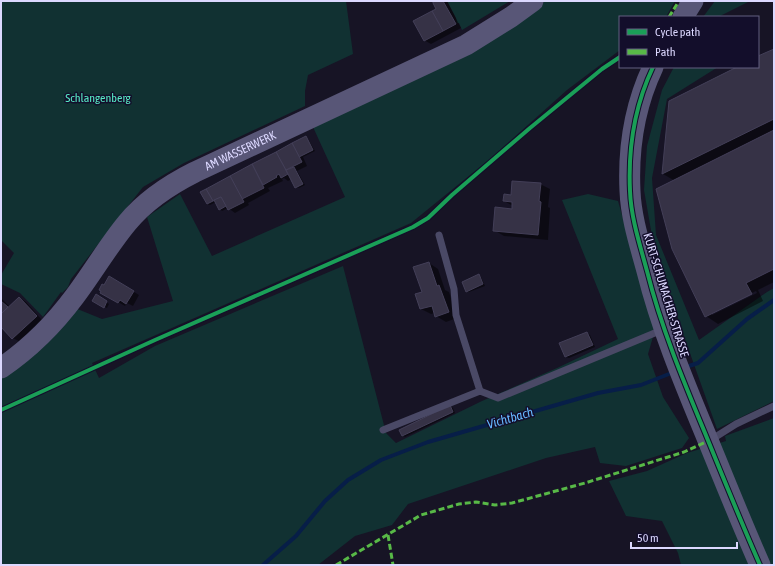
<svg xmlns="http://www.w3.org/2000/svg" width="775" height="566" viewBox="0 0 775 566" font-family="'Asap Condensed',sans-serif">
  <rect width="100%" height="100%" fill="#171425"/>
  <g fill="#113132">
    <polygon points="1,1 346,1 353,54 308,75 305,91 305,106 184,163 143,187 71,279 68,287 62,293 61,292 43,317 20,293 1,284 1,275 14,253 1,240"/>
    <polygon points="447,1 510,1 462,30 459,23 457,23 456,18"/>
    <polygon points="545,1 675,1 666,17 620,17 620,50 567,90 491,158 411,223 92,363 99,378 155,346 343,266 386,433 396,443 482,401 557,368 618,339 562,200 588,194 618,201 655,330 648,354 663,397 689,438 682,448 626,466 600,463 595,447 546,458 408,504 392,525 355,536 318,565 1,565 1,375 75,308 102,319 173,301 147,217 180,194 212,256 345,197 313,127 540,6"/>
    <polygon points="715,1 750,1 718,17 703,17"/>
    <polygon points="674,67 718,67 667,99 652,178 656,235 699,340 767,292 774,288 774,401 717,429 681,328 652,236 644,190 647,146 662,90"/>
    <polygon points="774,418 774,565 681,565 678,553 662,521 626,516 609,481 647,471 687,453 726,441 725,436"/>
  </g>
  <g fill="#0007" fill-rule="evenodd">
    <polygon points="434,1 447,1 461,28 431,44 424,40 438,10"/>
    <path d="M774,50V282L758,290L763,301L718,324L706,316L675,181L663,174L739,67H758V58ZM756,291L757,293L712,315V313Z"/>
    <polygon points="306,137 308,139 315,151 303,157 307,166 297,171 305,185 299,188 296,187 292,179 288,181 284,178 282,179 283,181 268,188 270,191 248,203 249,205 235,213 228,208 222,211 220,209 216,202 210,205 207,204 201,192"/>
    <polygon points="540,184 550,189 548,207 550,208 548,240 504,236 494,230 512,210 513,206 504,201 512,196"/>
    <polygon points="429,263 438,269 445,290 449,292 457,318 446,322 436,316 435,313 431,314 421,309 417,295 423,293"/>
    <polygon points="478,276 481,277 485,286 469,292 466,291"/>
    <polygon points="110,277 139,295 133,306 127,303 125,306 102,293"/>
    <polygon points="96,296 109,304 107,308 93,301"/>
    <polygon points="1,298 10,307 20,298 26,302 42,320 19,341 12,338 1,325"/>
    <polygon points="587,333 590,335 595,347 569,358 566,357"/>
    <polygon points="450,406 453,408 455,413 405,437 402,435"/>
  </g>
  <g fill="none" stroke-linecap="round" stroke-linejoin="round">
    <g stroke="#071e48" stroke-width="4">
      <polyline points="686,367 698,363 747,319 774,300"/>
      <polyline points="263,565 296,536 325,501 348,480 381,460 428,442 598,393 641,385 674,372"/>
    </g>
  </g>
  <g fill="#363246" stroke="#433f58">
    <polygon points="433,1 443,1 456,24 443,31 432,11 436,9 433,3"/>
    <polygon points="432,11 443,31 424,41 413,21"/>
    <polygon points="774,49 774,119 662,174 669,101 737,67 758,67 758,56"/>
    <polygon points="774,130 774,269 746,283 752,294 705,317 672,249 656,189"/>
    <polygon points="306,136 313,150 299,157 292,143"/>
    <polygon points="292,143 302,162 286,170 276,152"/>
    <polygon points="276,152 288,174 281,178 279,174 276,176 277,177 263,185 252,164"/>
    <polygon points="252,164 264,188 242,199 230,176"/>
    <polygon points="294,167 303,184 295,188 286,170"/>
    <polygon points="230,176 244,202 228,210 221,197 213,201 206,189"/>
    <polygon points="512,181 541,183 539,201 541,202 538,235 493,231 495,207 512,209 512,202 503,201 504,194 511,195"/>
    <polygon points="206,189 213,201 207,204 200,192"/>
    <polygon points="221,197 226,206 219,210 214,200"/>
    <polygon points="429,262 437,286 439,285 449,312 435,317 432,306 420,309 415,294 422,292 413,267"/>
    <polygon points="479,274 483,284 466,292 462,282"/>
    <polygon points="109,276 134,291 126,304 120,300 118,303 100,293 101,291 99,290 102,284 104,285"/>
    <polygon points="96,294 107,301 104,308 92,301"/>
    <polygon points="19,297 37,316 12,339 1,327 1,314"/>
    <polygon points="1,301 8,307 1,314"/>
    <polygon points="587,332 593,345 565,357 559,343"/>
    <polygon points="450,405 453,412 402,436 399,430"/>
  </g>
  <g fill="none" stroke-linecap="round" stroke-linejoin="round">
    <g stroke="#4a4966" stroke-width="7">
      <polyline points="439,235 454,289 456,315 480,391"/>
      <polyline points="383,430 480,391 498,398 662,330"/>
      <polyline points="709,441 736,424 774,406"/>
    </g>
    <g stroke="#585677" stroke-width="21">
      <polyline points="683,17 693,1"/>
      <path d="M653,67C635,105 628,149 630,191C631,218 640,245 647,271C661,327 683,380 705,433C723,477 741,522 760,565"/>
      <path id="s1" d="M1,368C29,349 55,323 75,296C93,272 108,246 127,223C145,201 169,185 195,172L466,45L511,17L533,1"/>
    </g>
    <g stroke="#58b947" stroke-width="3" stroke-dasharray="6 3" stroke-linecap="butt">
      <polyline points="669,17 679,1"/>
      <polyline points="388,535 393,565"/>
      <polyline points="336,565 421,515 459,504 476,502 495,505 512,503 585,483 684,452 708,441"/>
    </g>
    <defs>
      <g id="cycleway">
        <path d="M653,67C635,105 628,149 630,191C631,218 640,245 647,271C661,327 683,380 705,433C723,477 741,522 760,565"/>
        <polyline points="1,410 155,340 413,227 428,218 452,195 530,128 602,69 620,57"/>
      </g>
    </defs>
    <use href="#cycleway" stroke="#130e2b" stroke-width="6"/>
    <use href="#cycleway" stroke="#1a9f57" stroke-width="4"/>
  </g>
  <g text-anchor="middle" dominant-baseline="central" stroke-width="3" stroke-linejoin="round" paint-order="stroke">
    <g font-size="12" fill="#57ebc6" stroke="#130e2b">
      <text x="98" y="98">Schlangenberg</text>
    </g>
    <g font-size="12" fill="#dcd8ff" stroke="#130e2b">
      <text stroke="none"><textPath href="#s1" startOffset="329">AM WASSERWERK</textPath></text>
      <text transform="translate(666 295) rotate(73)">KURT-SCHUMACHER-STRASSE</text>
    </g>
    <g font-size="13" font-style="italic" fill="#66b8ff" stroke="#130e2b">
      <text transform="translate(510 418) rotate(-16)">Vichtbach</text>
    </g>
  </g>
  <rect width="775" height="566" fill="none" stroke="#dcd8ff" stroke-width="4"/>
  <rect x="619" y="16" width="140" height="52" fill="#130e2b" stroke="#635f80"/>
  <rect x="627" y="29" width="20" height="6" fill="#1a9f57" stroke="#635f80"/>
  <text x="655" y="36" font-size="12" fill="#dcd8ff">Cycle path</text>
  <rect x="627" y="49" width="20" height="6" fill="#58b947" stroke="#635f80"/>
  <text x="655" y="56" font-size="12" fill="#dcd8ff">Path</text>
  <path d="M631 542v6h106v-6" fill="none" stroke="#dcd8ff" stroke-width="2"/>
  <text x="637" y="542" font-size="12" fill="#dcd8ff" stroke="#130e2b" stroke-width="3" paint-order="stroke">50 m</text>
</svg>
